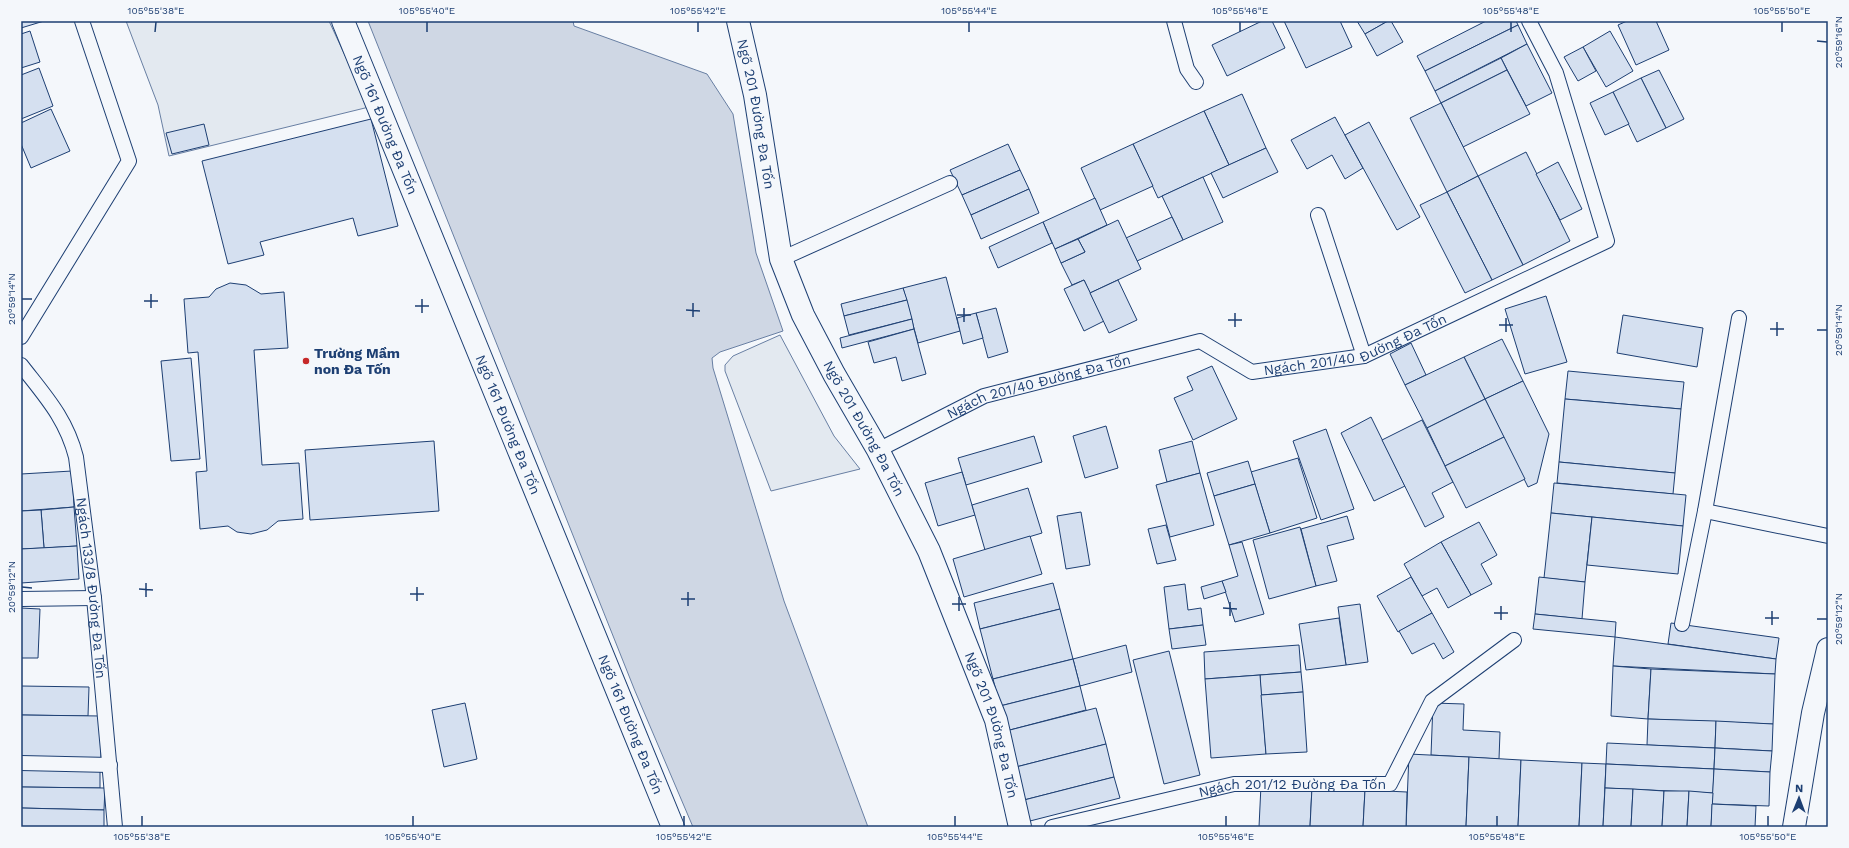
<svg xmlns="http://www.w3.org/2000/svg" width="1849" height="848" viewBox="0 0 1849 848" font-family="'Work Sans',sans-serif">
  <rect width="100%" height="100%" fill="#f4f7fb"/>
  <g fill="#e3e9f0" stroke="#687fa3">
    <polygon points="126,21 329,21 369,107 169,156 158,105"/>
    <polygon points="780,335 834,436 860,469 771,491 725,371 725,365 733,356"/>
  </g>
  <polygon fill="#cfd7e4" stroke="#687fa3" points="368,21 573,21 574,26 707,74 733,114 756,253 783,331 720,352 712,358 713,368 784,601 868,827 693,827 635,691"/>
  <g fill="#d5e0f0" stroke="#1d3f73">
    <polygon points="21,21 44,21 21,28"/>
    <polygon points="1262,21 1272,21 1285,48 1227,76 1212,45"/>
    <polygon points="1284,21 1340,21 1352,47 1306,68"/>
    <polygon points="1357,21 1388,21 1365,34"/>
    <polygon points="1388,21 1391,21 1403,42 1377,56 1365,34"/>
    <polygon points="1486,21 1516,21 1518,25 1425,71 1417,56"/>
    <polygon points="1627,21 1656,21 1669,50 1636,65 1618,25"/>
    <polygon points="1518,25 1527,44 1435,91 1425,71"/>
    <polygon points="30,31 40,62 21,68 21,34"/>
    <polygon points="1610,31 1633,71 1606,87 1583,47"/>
    <polygon points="1527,44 1552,93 1526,106 1501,58"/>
    <polygon points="1583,47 1596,71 1578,81 1564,57"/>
    <polygon points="1501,58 1507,70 1441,103 1435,91"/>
    <polygon points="39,68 53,106 21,119 21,75"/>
    <polygon points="1507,70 1530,114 1463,147 1441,103"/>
    <polygon points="1659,70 1684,119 1666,128 1641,78"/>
    <polygon points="1641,78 1666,128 1637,142 1613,92"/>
    <polygon points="1613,92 1629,124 1605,135 1590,103"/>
    <polygon points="1242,94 1266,148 1229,165 1204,111"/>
    <polygon points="1441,103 1478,176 1447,192 1410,118"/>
    <polygon points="51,109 70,151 31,168 21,144 21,123"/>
    <polygon points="1204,111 1229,165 1158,198 1133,144"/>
    <polygon points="1335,117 1363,168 1345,179 1332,155 1307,169 1291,140"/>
    <polygon points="371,119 398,226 358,236 353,218 260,242 264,255 228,264 202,161"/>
    <polygon points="1369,122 1420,217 1397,230 1345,135"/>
    <polygon points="204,124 209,145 172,154 166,133"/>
    <polygon points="1008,144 1020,170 962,195 950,170"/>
    <polygon points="1133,144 1153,186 1100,210 1081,168"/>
    <polygon points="1266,148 1278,172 1223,198 1211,173"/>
    <polygon points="1526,152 1570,241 1523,265 1478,176"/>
    <polygon points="1558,162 1582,209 1560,220 1536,174"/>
    <polygon points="1020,170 1029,189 971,215 962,195"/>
    <polygon points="1478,176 1523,265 1492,280 1447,192"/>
    <polygon points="1203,177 1223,222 1183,240 1162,196"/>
    <polygon points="1029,189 1039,213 981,239 971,215"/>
    <polygon points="1447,192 1492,280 1465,293 1420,205"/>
    <polygon points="1095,198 1107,225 1055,249 1043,222"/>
    <polygon points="1172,217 1183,240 1137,261 1126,238"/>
    <polygon points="1118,220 1141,269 1090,293 1084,280 1072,285 1061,263 1085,252 1078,239"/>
    <polygon points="1043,222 1052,243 998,268 989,247"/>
    <polygon points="1078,239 1085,252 1061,263 1055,249"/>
    <polygon points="946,277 960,331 918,343 903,288"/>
    <polygon points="1084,280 1104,321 1084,331 1064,289"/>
    <polygon points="1118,280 1137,320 1109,333 1090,293"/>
    <polygon points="230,283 246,285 261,294 284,292 288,348 254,350 262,465 299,463 303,519 278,521 267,530 251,534 237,532 228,526 200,529 196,472 207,471 198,352 188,353 184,299 209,297 216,289"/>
    <polygon points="903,288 907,300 844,316 841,304"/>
    <polygon points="1546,296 1567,362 1525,374 1505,309"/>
    <polygon points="907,300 912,319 849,335 844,316"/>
    <polygon points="996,308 1008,352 988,358 976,313"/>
    <polygon points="976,313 983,338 963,344 957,318"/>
    <polygon points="1623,315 1703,328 1697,367 1617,353"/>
    <polygon points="912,319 914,329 842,348 840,338"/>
    <polygon points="914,329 926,374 902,381 896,357 874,363 868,342"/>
    <polygon points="1502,339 1523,381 1485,399 1464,357"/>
    <polygon points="1411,343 1426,375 1405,385 1390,354"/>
    <polygon points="1464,357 1485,399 1427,428 1405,385"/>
    <polygon points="191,358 200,459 171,461 161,361"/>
    <polygon points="1212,366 1237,419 1193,440 1174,398 1193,390 1187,377"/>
    <polygon points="1568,371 1684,382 1681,409 1565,399"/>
    <polygon points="1523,381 1549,434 1537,483 1528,487 1485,399"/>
    <polygon points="1485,399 1504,437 1445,466 1427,428"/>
    <polygon points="1565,399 1681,409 1675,473 1559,462"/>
    <polygon points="1371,417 1405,486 1374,501 1341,433"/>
    <polygon points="1422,420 1453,482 1432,493 1444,517 1425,527 1382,440"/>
    <polygon points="1106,426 1118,468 1085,478 1073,436"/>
    <polygon points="1326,429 1354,509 1321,520 1293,441"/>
    <polygon points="1034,436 1042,462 966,485 958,458"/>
    <polygon points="1504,437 1525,479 1466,508 1445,466"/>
    <polygon points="434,441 439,511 310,520 305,450"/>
    <polygon points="1192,441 1200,473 1167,482 1159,450"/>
    <polygon points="1298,458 1317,518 1270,533 1251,472"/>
    <polygon points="1248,461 1255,484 1214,496 1207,473"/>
    <polygon points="1559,462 1675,473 1673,494 1557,483"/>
    <polygon points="72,471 74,507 21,511 21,474"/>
    <polygon points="962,472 975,515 938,526 925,483"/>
    <polygon points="1200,473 1214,525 1170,537 1156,485"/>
    <polygon points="1554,483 1686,495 1683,526 1551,513"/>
    <polygon points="1255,484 1270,533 1229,545 1214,496"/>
    <polygon points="1028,488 1042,533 985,550 972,505"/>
    <polygon points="74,507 77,546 44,548 41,510"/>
    <polygon points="41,510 44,548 21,549 21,511"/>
    <polygon points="1081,512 1090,565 1066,569 1057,516"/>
    <polygon points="1551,513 1592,517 1585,582 1544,578"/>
    <polygon points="1347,516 1354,539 1327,546 1337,581 1316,586 1301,529"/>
    <polygon points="1592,517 1683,526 1678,574 1587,565"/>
    <polygon points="1479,522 1497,555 1481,564 1492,584 1471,595 1441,542"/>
    <polygon points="1166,525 1176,560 1157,564 1148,529"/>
    <polygon points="1300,527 1316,586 1269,599 1253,540"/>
    <polygon points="1030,536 1042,574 964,597 953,559"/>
    <polygon points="1242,542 1264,614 1235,622 1222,581 1238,576 1229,545"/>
    <polygon points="1441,542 1471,595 1448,608 1437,588 1422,596 1404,564"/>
    <polygon points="77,546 79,579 21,583 21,549"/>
    <polygon points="1411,577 1432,613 1398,632 1377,596"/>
    <polygon points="1539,577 1585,582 1582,619 1535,614"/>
    <polygon points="1222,581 1226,592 1204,599 1201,587"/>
    <polygon points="1053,583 1060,609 980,629 974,603"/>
    <polygon points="1185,584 1188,610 1201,608 1203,625 1169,629 1164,587"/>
    <polygon points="1360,604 1368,662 1346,665 1338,607"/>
    <polygon points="21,608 40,609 38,658 21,658"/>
    <polygon points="1060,609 1073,659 993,679 980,629"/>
    <polygon points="1432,613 1454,652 1443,659 1434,643 1412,654 1399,631"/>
    <polygon points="1535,614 1616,622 1615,637 1533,629"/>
    <polygon points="1339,618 1346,665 1306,670 1299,624"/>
    <polygon points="1671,623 1779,638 1776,659 1668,644"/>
    <polygon points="1203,625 1206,645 1172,649 1169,629"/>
    <polygon points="1615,637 1776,659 1775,674 1613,666"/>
    <polygon points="1126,645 1132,672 1080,686 1073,659"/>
    <polygon points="1299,645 1301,672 1205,679 1204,652"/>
    <polygon points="1169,651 1200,775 1164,784 1133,660"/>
    <polygon points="1073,659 1080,686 1000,706 993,679"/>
    <polygon points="1613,666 1651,669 1648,719 1611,716"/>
    <polygon points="1651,669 1775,674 1773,724 1648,719"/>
    <polygon points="1301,672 1303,692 1261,695 1260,675"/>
    <polygon points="1260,675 1266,754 1211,758 1205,679"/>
    <polygon points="21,686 89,687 88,716 21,715"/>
    <polygon points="1080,686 1086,710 1006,731 1000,706"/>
    <polygon points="1303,692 1307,752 1266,754 1261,695"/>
    <polygon points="465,703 477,759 444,767 432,710"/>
    <polygon points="1433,703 1464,704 1463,730 1500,732 1499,759 1431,755"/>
    <polygon points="1096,708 1106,744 1016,767 1006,731"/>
    <polygon points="21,715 101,716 101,762 21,760"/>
    <polygon points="1648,719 1716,721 1715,748 1647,745"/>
    <polygon points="1716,721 1773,724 1772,751 1715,748"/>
    <polygon points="1607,743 1715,748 1714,769 1606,764"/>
    <polygon points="1106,744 1114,777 1024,800 1016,767"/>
    <polygon points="1715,748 1772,751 1770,772 1714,769"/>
    <polygon points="1409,754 1469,757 1466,827 1406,827"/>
    <polygon points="1469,757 1521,760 1518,827 1466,827"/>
    <polygon points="1521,760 1582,763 1579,827 1518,827"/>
    <polygon points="1582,763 1606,764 1603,827 1579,827"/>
    <polygon points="1606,764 1714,769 1713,793 1605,788"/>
    <polygon points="21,767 100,768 100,788 21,787"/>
    <polygon points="1714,769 1770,772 1769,806 1712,804"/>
    <polygon points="1114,777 1120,798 1030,821 1024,800"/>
    <polygon points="1261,785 1312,787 1310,827 1259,827"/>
    <polygon points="21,787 105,788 104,810 21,808"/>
    <polygon points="1312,787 1365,790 1363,827 1310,827"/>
    <polygon points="1605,788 1633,789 1631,827 1603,827"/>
    <polygon points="1633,789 1664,791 1662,827 1631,827"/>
    <polygon points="1365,790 1407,792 1406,827 1363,827"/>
    <polygon points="1664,791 1689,791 1687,827 1662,827"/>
    <polygon points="1689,791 1713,793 1711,827 1687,827"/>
    <polygon points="1712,804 1756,806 1755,827 1711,827"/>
    <polygon points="21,808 104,810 104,827 21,827"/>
  </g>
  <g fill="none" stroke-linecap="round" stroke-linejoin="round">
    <defs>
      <g id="lane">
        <polyline points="1174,21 1187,69 1196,82"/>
        <polyline points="1318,215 1364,356"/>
        <polyline points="781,259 950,183"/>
        <polyline points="21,337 129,161 82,21"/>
        <path id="s1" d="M21,365C45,396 66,418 76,457L94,598L115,827"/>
        <path id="s2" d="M878,450L984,396L1200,341L1252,372L1364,356L1607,241L1556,73L1529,21"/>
        <polyline points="1705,511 1828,536"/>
        <polyline points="21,599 94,598"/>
        <polyline points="1682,624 1705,511 1739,318"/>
        <polyline points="21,763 110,765"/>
        <path id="s3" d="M1052,827L1234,784H1390L1432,701L1514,640"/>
      </g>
      <g id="street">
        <path id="s4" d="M343,21L673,827"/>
        <path id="s5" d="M738,21L755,95L781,259L803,315L834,374L878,450L929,551L996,720L1020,827"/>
      </g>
      <polyline id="secondary" points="1794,827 1813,713 1828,649"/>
    </defs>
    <use href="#lane" stroke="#1d3f73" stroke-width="16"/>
    <use href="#street" stroke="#1d3f73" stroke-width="24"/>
    <use href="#secondary" stroke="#1d3f73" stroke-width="24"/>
    <use href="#lane" stroke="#f4f7fb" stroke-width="14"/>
    <use href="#street" stroke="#f4f7fb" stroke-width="22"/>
    <use href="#secondary" stroke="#f4f7fb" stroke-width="22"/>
  </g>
  <path fill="none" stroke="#1d3f73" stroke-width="1.5" d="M155,32L156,22M427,32V22M698,32V22M969,32V22M1240,32V22M1511,32V22M1782,32V22M1817,41L1827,42M22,299H32M144,301H158M415,306H429M151,308V294M686,310L700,311M422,313V299M957,315H971M693,317V303M1228,320H1242M964,322V308M1499,325H1513M1235,327V313M1770,329H1784M1817,330H1827M1506,332V318M1777,336V322M22,587L32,588M139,589L153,590M410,594H424M146,597V583M681,599H695M417,601V587M952,604H966M688,606V592M1223,608L1237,609M959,611V597M1494,613H1508M1230,616V602M1765,618H1779M1817,619H1827M1501,620V606M1772,625V611M142,826V816M413,826V816M684,826V816M955,826V816M1226,826V816M1497,826V816M1768,826V816"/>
  <circle fill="#c62828" stroke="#f4f7fb" stroke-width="1.5" cx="306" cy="361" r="4"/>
  <g text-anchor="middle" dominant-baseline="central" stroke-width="3" stroke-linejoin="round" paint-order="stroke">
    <g font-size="14" fill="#1d3f73" stroke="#f4f7fb">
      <text stroke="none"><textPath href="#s5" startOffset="95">Ngõ 201 Đường Đa Tốn</textPath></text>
      <text stroke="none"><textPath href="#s4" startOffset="112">Ngõ 161 Đường Đa Tốn</textPath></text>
      <text stroke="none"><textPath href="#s2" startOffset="510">Ngách 201/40 Đường Đa Tốn</textPath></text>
      <text stroke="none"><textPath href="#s2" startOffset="174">Ngách 201/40 Đường Đa Tốn</textPath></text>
      <text stroke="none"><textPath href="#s4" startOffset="436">Ngõ 161 Đường Đa Tốn</textPath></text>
      <text stroke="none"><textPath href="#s5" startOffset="431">Ngõ 201 Đường Đa Tốn</textPath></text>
      <text stroke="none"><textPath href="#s1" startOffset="240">Ngách 133/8 Đường Đa Tốn</textPath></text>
      <text stroke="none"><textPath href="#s4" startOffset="760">Ngõ 161 Đường Đa Tốn</textPath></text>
      <text stroke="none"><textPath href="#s5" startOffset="755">Ngõ 201 Đường Đa Tốn</textPath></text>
      <text stroke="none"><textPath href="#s3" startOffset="245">Ngách 201/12 Đường Đa Tốn</textPath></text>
    </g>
    <g font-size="14" font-weight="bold" fill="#1d3f73" stroke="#f4f7fb" text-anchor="start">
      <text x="314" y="353">Trường Mầm<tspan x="314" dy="16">non Đa Tốn</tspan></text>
    </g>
  </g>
  <rect width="1849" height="848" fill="none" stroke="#f4f7fb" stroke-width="44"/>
  <g transform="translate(1799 798) rotate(1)" stroke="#f4f7fb" stroke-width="3" paint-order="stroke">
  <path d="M0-3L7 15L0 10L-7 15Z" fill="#1d3f73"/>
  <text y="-6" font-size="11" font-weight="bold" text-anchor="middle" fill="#1d3f73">N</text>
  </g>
  <rect x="22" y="22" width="1805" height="804" fill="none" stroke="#1d3f73" stroke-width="1.5"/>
  <g font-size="10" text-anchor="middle" fill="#1d3f73">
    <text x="156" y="14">105°55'38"E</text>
    <text x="427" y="14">105°55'40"E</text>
    <text x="698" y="14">105°55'42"E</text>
    <text x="969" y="14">105°55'44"E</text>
    <text x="1240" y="14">105°55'46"E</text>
    <text x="1511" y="14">105°55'48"E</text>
    <text x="1782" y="14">105°55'50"E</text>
    <text transform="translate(1838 42) rotate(-90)" y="4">20°59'16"N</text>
    <text transform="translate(11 299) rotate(-90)" y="4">20°59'14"N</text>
    <text transform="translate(1838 330) rotate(-90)" y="4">20°59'14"N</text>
    <text transform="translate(11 587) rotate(-90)" y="4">20°59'12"N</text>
    <text transform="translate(1838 619) rotate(-90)" y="4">20°59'12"N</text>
    <text x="142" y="840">105°55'38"E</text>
    <text x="413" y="840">105°55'40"E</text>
    <text x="684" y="840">105°55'42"E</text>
    <text x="955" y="840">105°55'44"E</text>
    <text x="1226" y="840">105°55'46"E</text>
    <text x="1497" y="840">105°55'48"E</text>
    <text x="1768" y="840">105°55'50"E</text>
  </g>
</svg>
